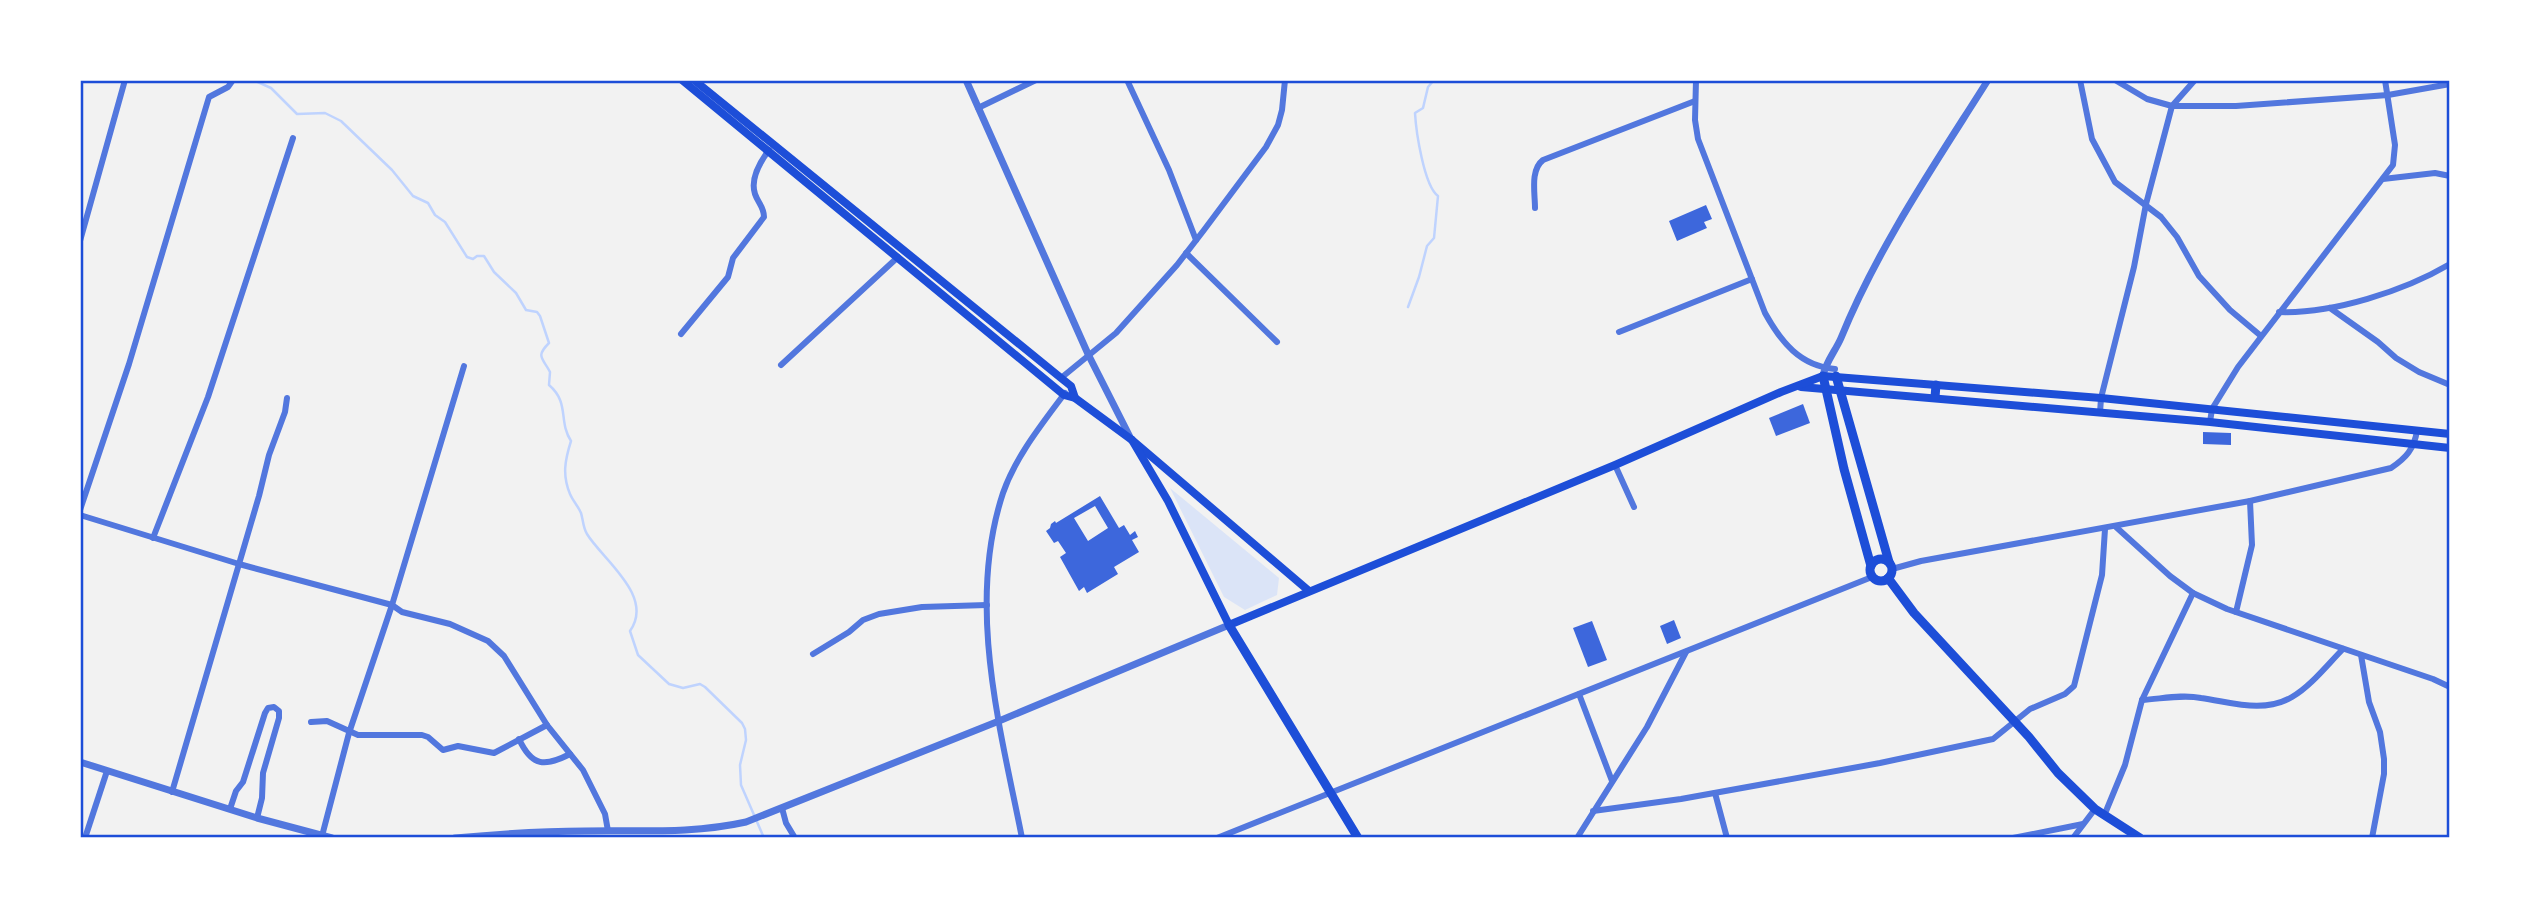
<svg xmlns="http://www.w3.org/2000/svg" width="2530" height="918" viewBox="0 0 2530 918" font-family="'Asap Condensed',sans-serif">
  <rect width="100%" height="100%" fill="#f2f2f2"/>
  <polygon fill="#dbe4f7" points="1170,488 1279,578 1277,595 1245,610 1224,597"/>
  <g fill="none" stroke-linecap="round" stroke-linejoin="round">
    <g stroke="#bfd3fe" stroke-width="2.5">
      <path d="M253,80L271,88L297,114L325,113L341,121L392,170L413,196L428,203L435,215L445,222L467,257L473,259L477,256H484L494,272L516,293L526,310L537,312L540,316L549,343C535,357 543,358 550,372L549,385C570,403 558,421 571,441C565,460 562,475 570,494C573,501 578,506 581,513C583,519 583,528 587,534C602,559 655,596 630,631L638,655L669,684L683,688L700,684L705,687L742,723L745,729L746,740L740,765L741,785L764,838"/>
      <path d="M1408,307L1419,277L1427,246L1434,238L1438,196C1424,186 1416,131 1415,113L1423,108L1428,87L1434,80"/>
    </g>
  </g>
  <g fill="#3d67dc" fill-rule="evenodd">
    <polygon points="1706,205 1712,219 1704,222 1707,228 1677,241 1669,221"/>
    <polygon points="1803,404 1810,423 1776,436 1769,418"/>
    <polygon points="2203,432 2231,433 2231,445 2203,444"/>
    <path d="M1100,496L1119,528L1124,525L1130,535L1135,531L1138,537L1132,540L1139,552L1114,567L1118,574L1087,593L1084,587L1079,591L1060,557L1066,553L1058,541L1054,543L1046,531L1050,528L1051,524L1055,521L1056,523ZM1095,506L1108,528L1088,541L1074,518Z"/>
    <polygon points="1674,620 1681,638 1667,644 1660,626"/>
    <polygon points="1592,621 1607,660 1588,667 1573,628"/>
  </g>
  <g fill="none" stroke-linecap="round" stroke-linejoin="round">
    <g stroke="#5277de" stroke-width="6">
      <polyline points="1127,80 1169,170 1196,240"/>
      <path d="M1696,80L1695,120L1698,139L1765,313C1781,342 1800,366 1835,369"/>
      <polyline points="2080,80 2092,139 2115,182 2161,217 2177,237 2199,276 2230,310 2261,336"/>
      <polyline points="2115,80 2147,99 2172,106 2236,106 2388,95 2450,84"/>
      <polyline points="978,108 1036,80"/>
      <polyline points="2383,179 2435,173 2450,176"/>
      <path d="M1535,208C1535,193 1530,170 1543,160L1695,101"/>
      <polyline points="80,241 125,80"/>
      <polyline points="1186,253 1277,342"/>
      <polyline points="2330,308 2378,342 2396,358 2419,372 2450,385"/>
      <path d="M2279,312C2333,314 2404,291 2450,264"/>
      <polyline points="1619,332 1752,279"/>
      <path d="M681,334L728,277L733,258L764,217C764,207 758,203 755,194C750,179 760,162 769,150"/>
      <polyline points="781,365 898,257"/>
      <polyline points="1061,378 1116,333 1177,265 1204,230 1266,147 1278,125 1282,110 1285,80"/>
      <polyline points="2100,413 2101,398 2134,267 2146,204 2172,106 2195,80"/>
      <polyline points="2210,422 2212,409 2238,367 2393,165 2395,145 2385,80"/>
      <polyline points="1615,465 1634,507"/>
      <polyline points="80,510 129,364 209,97 228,87 233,80"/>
      <polyline points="80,515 239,564 392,605 402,612 450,624 488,641 504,656 547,725 583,770 605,814 608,831"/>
      <polyline points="2116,527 2170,576 2193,593 2227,609 2433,679 2450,687"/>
      <polyline points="153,538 208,397 293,138"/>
      <path d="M1892,569L1921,561L2250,501L2391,468C2406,458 2414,449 2417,431"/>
      <polyline points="2236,612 2252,545 2250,501"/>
      <polyline points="813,654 849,632 863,620 879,614 922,607 987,605"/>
      <polyline points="2361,655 2369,702 2380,732 2384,759 2384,774 2372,838"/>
      <polyline points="1579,694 1612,781"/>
      <path d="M2142,700C2161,699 2182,694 2201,698C2231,702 2263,714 2292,697C2311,686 2328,664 2343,649"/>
      <polyline points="311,722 327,721 358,735 422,735 428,737 443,750 458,746 494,753 547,725"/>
      <path d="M519,739C532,767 545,767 570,754"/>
      <polyline points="172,792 259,496 269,455 285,412 287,398"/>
      <polyline points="1715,793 1727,838"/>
      <polyline points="782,808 786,823 795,838"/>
      <polyline points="230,809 236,791 243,782 265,713 268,708 274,707 279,711 279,718 263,773 262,798 257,818"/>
      <polyline points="1593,811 1681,799 1880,763 1993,739 2030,709 2065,694 2074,686 2102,575 2105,529"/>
      <polyline points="2104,816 2125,765 2142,700 2193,593"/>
      <polyline points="322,836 349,733 392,605 464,366"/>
      <polyline points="85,838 107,771"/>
      <path d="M1022,838C1000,727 966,605 1003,493C1016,456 1042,424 1065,393"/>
      <polyline points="1217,838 1872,577"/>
      <polyline points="1577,838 1647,727 1686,652"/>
      <polyline points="2013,838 2083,824"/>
      <polyline points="2073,838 2095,809"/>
    </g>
    <g stroke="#5277de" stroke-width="7">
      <polyline points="966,80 1088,354 1131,439"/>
      <path d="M1823,376C1825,363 1836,350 1841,338C1878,247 1935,164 1988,80"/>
      <polyline points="80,762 257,818 332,838"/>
      <path d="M455,838C498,834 541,831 585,831C640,830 692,834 746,822L999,721L1229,625"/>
    </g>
    <g stroke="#1d4ed8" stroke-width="8">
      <polyline points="682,80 1064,395 1075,398 1132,440 1309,591"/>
      <polyline points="694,80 1061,378 1071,386 1075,398"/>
      <polyline points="1801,387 2210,422 2450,448"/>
      <polyline points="1132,440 1168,501 1229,625 1615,465 1781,392 1823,376 2101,398 2450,434"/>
    </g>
    <g stroke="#1d4ed8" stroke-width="9">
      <polyline points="1823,376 1844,469 1871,566"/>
      <polyline points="1836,376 1889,562"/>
      <polyline points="1935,397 1936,385"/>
      <circle cx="1881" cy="570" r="11"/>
      <polyline points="1888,578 1914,613 2029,737 2058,773 2095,809 2140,838"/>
      <polyline points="1229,625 1358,838"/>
    </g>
  </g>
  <rect width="2530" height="918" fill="none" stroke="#ffffff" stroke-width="164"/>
  <rect x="82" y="82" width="2366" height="754" fill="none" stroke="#1d4ed8" stroke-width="2.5"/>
</svg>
